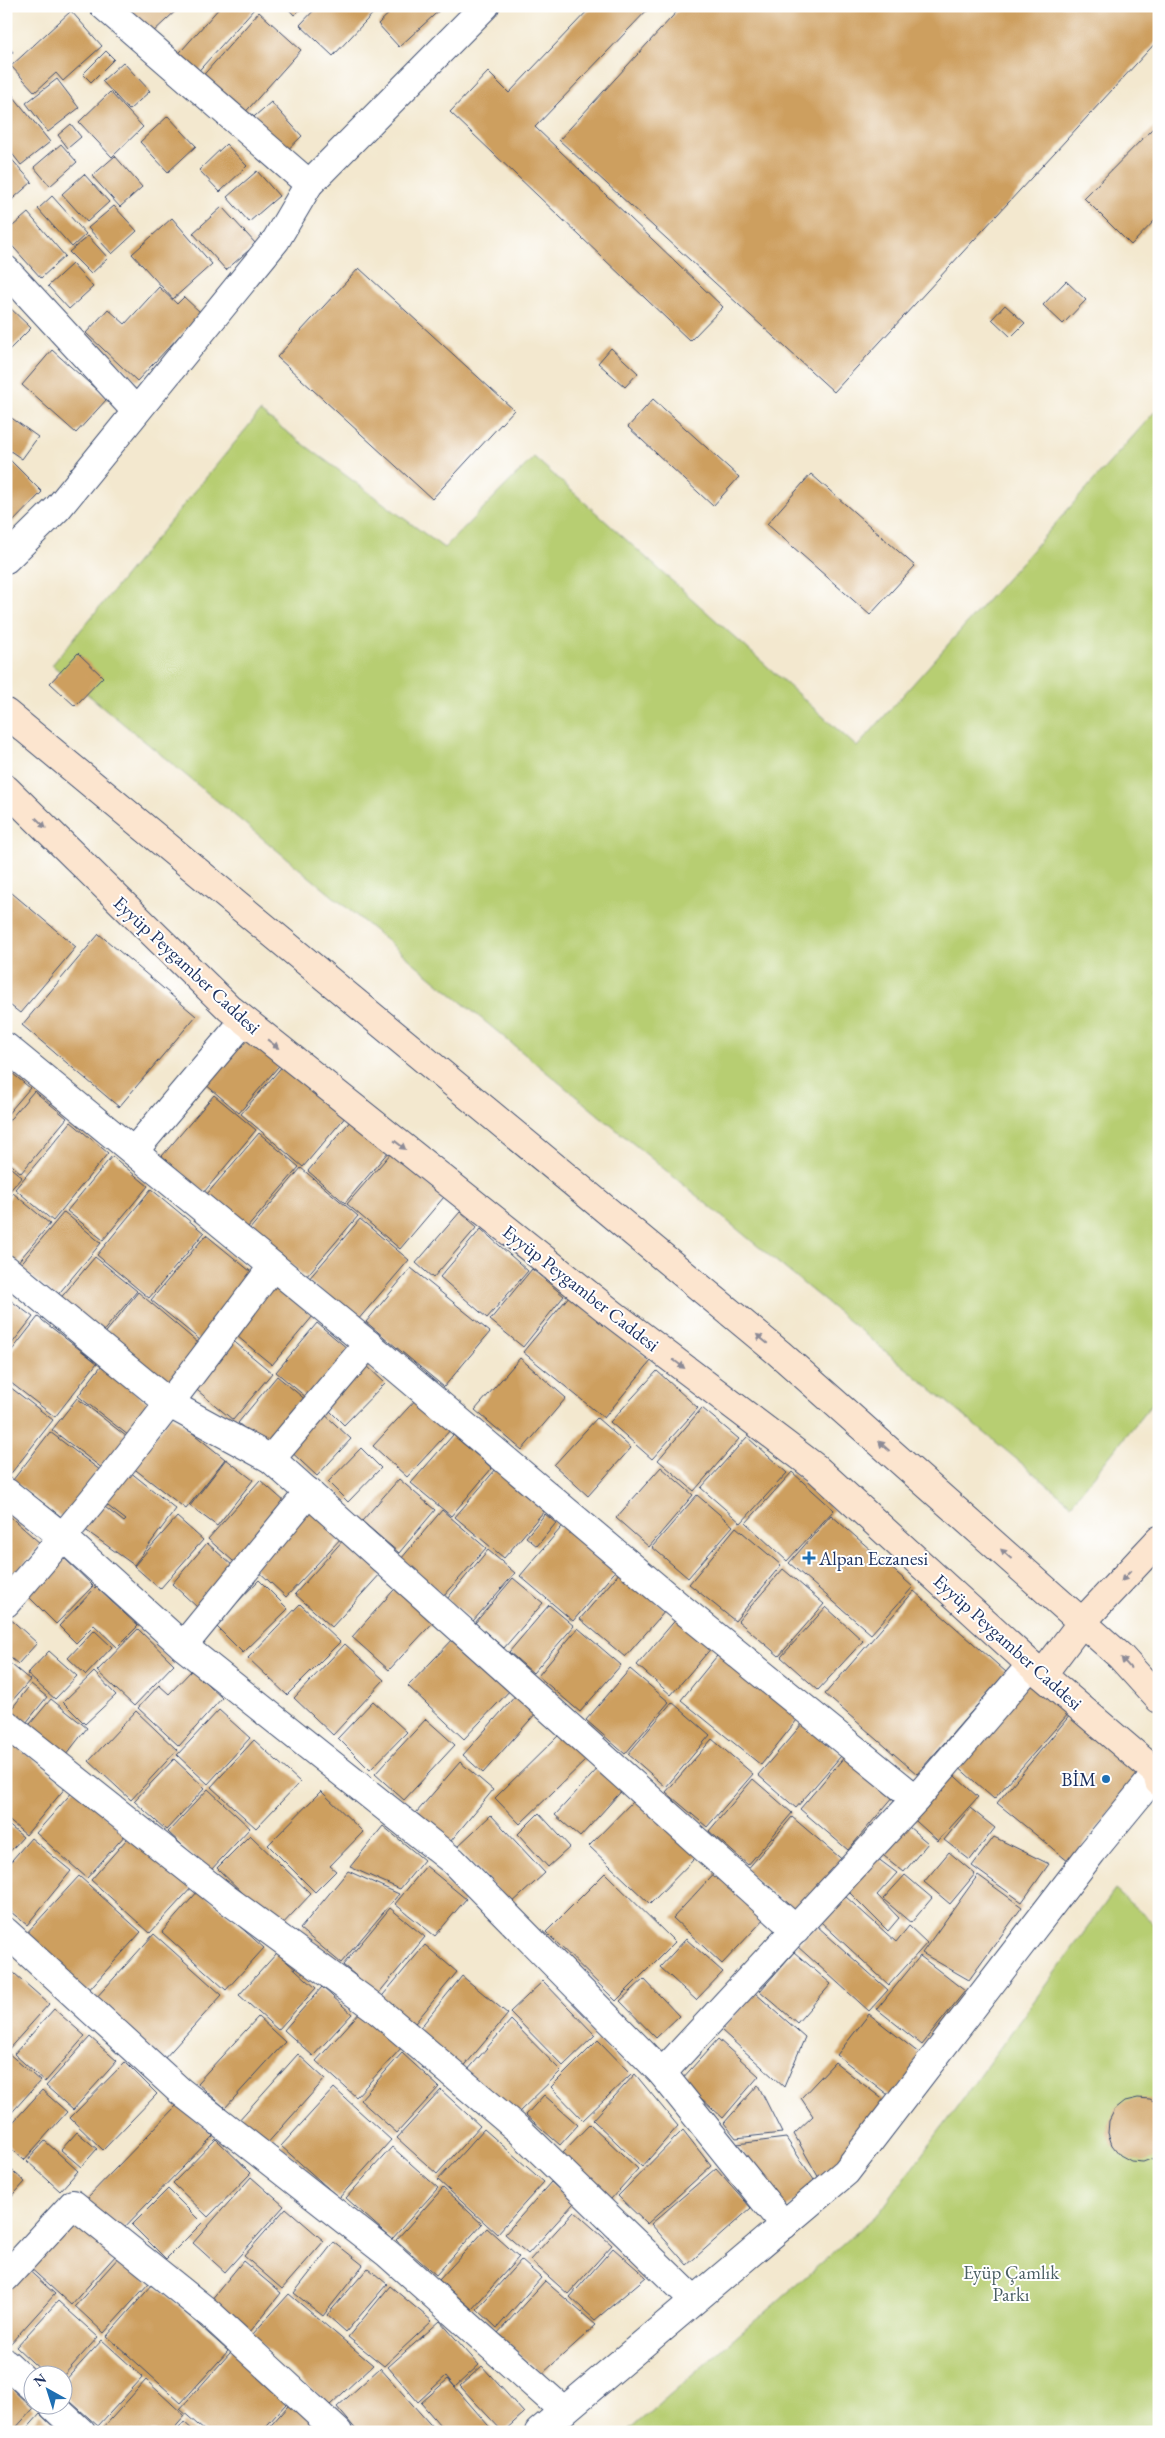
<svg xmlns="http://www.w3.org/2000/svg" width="1165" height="2438" viewBox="0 0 1165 2438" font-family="'EB Garamond',serif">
  <rect width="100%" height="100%" fill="#fff"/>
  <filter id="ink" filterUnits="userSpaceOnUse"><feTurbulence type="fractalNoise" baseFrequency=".02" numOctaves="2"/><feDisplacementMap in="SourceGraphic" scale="10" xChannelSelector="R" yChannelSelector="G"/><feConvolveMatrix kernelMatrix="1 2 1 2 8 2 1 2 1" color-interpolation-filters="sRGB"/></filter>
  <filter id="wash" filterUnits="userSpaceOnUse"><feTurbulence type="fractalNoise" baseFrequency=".0096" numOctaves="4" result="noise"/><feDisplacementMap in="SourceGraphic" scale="20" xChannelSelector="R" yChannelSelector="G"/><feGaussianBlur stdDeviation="1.12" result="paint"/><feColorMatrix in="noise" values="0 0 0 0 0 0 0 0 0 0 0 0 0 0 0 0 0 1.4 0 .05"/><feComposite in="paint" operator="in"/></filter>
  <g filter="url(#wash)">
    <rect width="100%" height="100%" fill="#f3e8cf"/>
    <g fill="#b7ce72" stroke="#697e68">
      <polygon points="1159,407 1159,1395 1071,1504 52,665 260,412 444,548 534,457 857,747"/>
      <polygon points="1115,1890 1159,1928 1159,2432 627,2432 880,2212"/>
    </g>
    <g id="blocks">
      <g fill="#cd9f5f">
        <polygon points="125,6 181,6 151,34"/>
        <polygon points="221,6 251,6 254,9 194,76 174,59"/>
        <polygon points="286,6 304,6 294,15"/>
        <polygon points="318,6 380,6 333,56 300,25"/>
        <polygon points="397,6 444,6 399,47 378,24"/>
        <polygon points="592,6 651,6 535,127 723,307 690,341 450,112 488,72 509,93"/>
        <polygon points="682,6 1159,6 1159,39 834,392 559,140"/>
        <polygon points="71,11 102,46 63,81 56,73 35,92 11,66"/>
        <polygon points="259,12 301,50 241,117 199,80"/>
        <polygon points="6,44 13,52 6,58"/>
        <polygon points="106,51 114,59 91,82 83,74"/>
        <polygon points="123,62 150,91 129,110 102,81"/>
        <polygon points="57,79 79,108 48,132 26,103"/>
        <polygon points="6,87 50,142 21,165 6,146"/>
        <polygon points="110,92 143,127 112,157 79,122"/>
        <polygon points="271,102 302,136 280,157 248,122"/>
        <polygon points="168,116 196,146 168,172 140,142"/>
        <polygon points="71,124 81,137 68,148 58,135"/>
        <polygon points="1156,125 1159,127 1159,216 1131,245 1084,198"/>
        <polygon points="61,144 77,162 50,186 34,167"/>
        <polygon points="226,144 247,166 220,192 199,170"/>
        <polygon points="6,153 32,182 6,205"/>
        <polygon points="115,156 142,187 120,207 92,176"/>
        <polygon points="257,171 279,196 249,222 227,197"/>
        <polygon points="84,174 109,202 87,222 62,194"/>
        <polygon points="52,196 86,234 72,247 38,209"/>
        <polygon points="114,206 137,231 112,254 88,228"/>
        <polygon points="222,207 256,244 226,270 193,233"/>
        <polygon points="28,213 65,256 41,278 6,239 6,232"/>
        <polygon points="172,218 212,264 173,299 132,254"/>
        <polygon points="88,236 108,258 91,274 69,252"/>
        <polygon points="72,264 93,287 69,309 48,286"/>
        <polygon points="359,268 514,410 432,499 277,357"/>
        <polygon points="1066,281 1086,300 1063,324 1043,305"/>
        <polygon points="159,287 177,304 184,297 201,313 137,381 86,333 108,309 125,324"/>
        <polygon points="6,304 31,328 6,353"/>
        <polygon points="1005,305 1025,323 1011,337 992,319"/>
        <polygon points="611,348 638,373 625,387 598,363"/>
        <polygon points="52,350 107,399 76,433 22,385"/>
        <polygon points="653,399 739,477 713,506 628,427"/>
        <polygon points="6,414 38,437 22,459 6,448"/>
        <polygon points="6,456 42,492 9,526 6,523"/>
        <polygon points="811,474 915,566 870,615 767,524"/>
        <polygon points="78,653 103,677 75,706 50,683"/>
        <polygon points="6,888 76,947 20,1013 6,1002"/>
        <polygon points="99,934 196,1016 119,1107 22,1025"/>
        <polygon points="249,1032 283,1061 239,1113 205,1084"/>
        <polygon points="285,1063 347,1115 303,1167 241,1114"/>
        <polygon points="6,1068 30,1088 6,1116"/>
        <polygon points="34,1091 67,1118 21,1173 6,1160 6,1124"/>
        <polygon points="214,1095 256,1130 204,1192 162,1156"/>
        <polygon points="352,1119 389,1151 345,1203 308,1171"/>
        <polygon points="71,1122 108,1153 53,1221 15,1189"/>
        <polygon points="259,1133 299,1167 247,1228 207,1194"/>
        <polygon points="391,1153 444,1197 400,1249 347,1204"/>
        <polygon points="112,1156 148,1186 103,1240 67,1211"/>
        <polygon points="6,1164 22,1177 6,1195"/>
        <polygon points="301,1168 358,1216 306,1277 249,1230"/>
        <polygon points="151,1189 204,1233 149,1298 97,1255"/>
        <polygon points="13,1193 50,1224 16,1264 6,1255 6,1202"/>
        <polygon points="64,1212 101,1243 56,1297 19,1266"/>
        <polygon points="460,1212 477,1227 433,1278 416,1263"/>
        <polygon points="360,1219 409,1260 357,1321 308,1280"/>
        <polygon points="481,1229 528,1271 487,1318 440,1277"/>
        <polygon points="206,1235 261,1280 206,1345 151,1300"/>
        <polygon points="95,1257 137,1291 101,1334 59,1300"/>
        <polygon points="411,1268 490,1332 444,1387 366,1322"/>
        <polygon points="532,1269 564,1296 523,1347 490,1320"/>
        <polygon points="273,1283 313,1316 272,1365 232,1332"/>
        <polygon points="138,1292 204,1348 168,1390 103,1336"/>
        <polygon points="570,1295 651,1361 604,1418 523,1352"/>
        <polygon points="6,1297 33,1317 6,1351"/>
        <polygon points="38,1317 97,1363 55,1417 6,1379 6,1358"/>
        <polygon points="317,1323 354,1354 313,1403 276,1372"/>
        <polygon points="231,1339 272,1373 233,1420 192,1386"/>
        <polygon points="520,1358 566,1398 522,1450 475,1410"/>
        <polygon points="365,1364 385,1383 344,1425 324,1405"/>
        <polygon points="101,1366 156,1409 133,1439 78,1396"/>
        <polygon points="657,1371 698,1408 652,1459 610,1422"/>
        <polygon points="277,1376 313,1406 274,1453 238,1423"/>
        <polygon points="6,1384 53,1420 9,1476 6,1474"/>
        <polygon points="419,1396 453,1427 407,1477 373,1446"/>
        <polygon points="77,1398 131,1440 107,1472 52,1430"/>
        <polygon points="702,1408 739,1439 694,1491 658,1460"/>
        <polygon points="320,1410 351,1439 317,1476 286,1447"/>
        <polygon points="171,1416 225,1459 186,1509 132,1467"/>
        <polygon points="597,1418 631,1448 588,1496 554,1465"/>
        <polygon points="50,1432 105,1474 68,1522 13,1480"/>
        <polygon points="453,1435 492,1468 451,1516 411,1483"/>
        <polygon points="747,1437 787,1473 741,1523 701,1488"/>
        <polygon points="361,1448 381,1468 348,1502 328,1482"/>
        <polygon points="226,1459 253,1480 217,1526 190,1506"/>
        <polygon points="124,1467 176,1509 134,1565 77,1524 96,1500 124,1522 126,1520 99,1499"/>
        <polygon points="661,1467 693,1495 649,1547 616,1518"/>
        <polygon points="496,1469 545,1510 504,1558 455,1517"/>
        <polygon points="792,1472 834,1510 787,1561 746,1523"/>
        <polygon points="399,1479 435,1510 399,1553 362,1521"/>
        <polygon points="260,1480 293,1509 241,1568 208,1539"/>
        <polygon points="697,1495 733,1526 688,1578 652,1547"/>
        <polygon points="311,1505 344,1535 286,1597 254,1567"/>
        <polygon points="442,1510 486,1548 444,1596 401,1559"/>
        <polygon points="6,1513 41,1544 6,1584"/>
        <polygon points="545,1514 556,1523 537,1546 526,1537"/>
        <polygon points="831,1515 913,1587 871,1634 789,1563"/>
        <polygon points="177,1517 203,1540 160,1589 134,1566"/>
        <polygon points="566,1522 619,1567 573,1621 520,1576"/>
        <polygon points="736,1527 781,1565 735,1621 689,1584"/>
        <polygon points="345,1538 382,1572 332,1627 295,1594"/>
        <polygon points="207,1543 233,1566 197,1607 172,1584"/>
        <polygon points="488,1550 515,1573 473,1621 447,1599"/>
        <polygon points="58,1552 93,1586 56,1624 21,1589"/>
        <polygon points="783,1569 824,1604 779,1656 738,1621"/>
        <polygon points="621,1571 666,1610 625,1657 580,1619"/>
        <polygon points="513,1578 543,1603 504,1648 475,1623"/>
        <polygon points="259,1580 288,1609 243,1653 215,1625"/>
        <polygon points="401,1582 439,1616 389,1670 352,1637"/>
        <polygon points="96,1587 138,1626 117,1647 94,1625 76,1643 59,1626"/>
        <polygon points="914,1591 1006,1672 917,1774 825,1694"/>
        <polygon points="300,1604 340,1642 287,1695 248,1658"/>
        <polygon points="549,1605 574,1626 533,1673 509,1652"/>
        <polygon points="826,1607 863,1641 818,1690 781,1657"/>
        <polygon points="6,1615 37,1643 18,1664 6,1654"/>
        <polygon points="678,1617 713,1646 671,1695 637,1665"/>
        <polygon points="578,1628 621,1665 580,1712 538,1676"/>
        <polygon points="138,1629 174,1664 134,1706 97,1671"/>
        <polygon points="94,1630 112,1647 86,1675 68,1658"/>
        <polygon points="458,1634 513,1687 464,1739 408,1686"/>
        <polygon points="345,1644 384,1680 333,1735 294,1698"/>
        <polygon points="49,1651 77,1676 55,1699 27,1674"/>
        <polygon points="721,1651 801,1715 761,1765 681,1700"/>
        <polygon points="6,1660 30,1680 6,1708"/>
        <polygon points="630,1669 669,1702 625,1754 586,1720"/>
        <polygon points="192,1670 222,1698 179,1746 138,1708 159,1685 169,1694"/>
        <polygon points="94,1672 116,1695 85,1724 63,1702"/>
        <polygon points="1031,1680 1069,1713 994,1799 956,1765"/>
        <polygon points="31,1684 47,1697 22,1728 6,1716"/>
        <polygon points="517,1694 537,1712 483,1773 463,1755"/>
        <polygon points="51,1699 87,1728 62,1760 25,1730"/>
        <polygon points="373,1701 407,1732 370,1770 338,1738"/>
        <polygon points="672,1702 710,1735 666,1787 628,1754"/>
        <polygon points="219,1710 250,1738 208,1784 177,1755"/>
        <polygon points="136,1711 177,1750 131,1800 89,1761"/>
        <polygon points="1071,1714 1142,1773 1069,1862 997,1803"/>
        <polygon points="426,1719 455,1745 404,1800 375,1774"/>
        <polygon points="803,1723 841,1756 796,1808 758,1775"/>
        <polygon points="563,1731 589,1757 520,1824 495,1798"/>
        <polygon points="6,1737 66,1787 26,1835 6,1818"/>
        <polygon points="712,1739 753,1774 707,1827 666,1792"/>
        <polygon points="254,1740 300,1782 256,1828 211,1787"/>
        <polygon points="846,1755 894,1796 848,1850 800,1809"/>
        <polygon points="174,1759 205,1788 166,1830 134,1801"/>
        <polygon points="460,1762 493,1790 450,1842 416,1813"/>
        <polygon points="602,1764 626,1786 580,1837 555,1815"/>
        <polygon points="947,1769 978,1797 938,1841 907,1813"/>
        <polygon points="753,1779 792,1813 748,1865 709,1831"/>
        <polygon points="75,1789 126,1834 87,1878 36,1833"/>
        <polygon points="208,1789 250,1828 210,1871 168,1832"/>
        <polygon points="321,1791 363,1832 330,1866 336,1871 315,1892 268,1845"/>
        <polygon points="638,1796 699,1854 650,1904 589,1846"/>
        <polygon points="970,1808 995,1828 970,1860 944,1840"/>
        <polygon points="539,1813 570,1847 548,1867 518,1834"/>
        <polygon points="491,1815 545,1873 511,1904 457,1847"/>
        <polygon points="792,1817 845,1862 799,1915 746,1871"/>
        <polygon points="903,1822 928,1843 904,1872 879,1852"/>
        <polygon points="6,1823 23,1837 6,1856"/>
        <polygon points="383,1826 424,1860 400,1889 350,1867"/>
        <polygon points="133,1832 193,1886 150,1933 91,1880"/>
        <polygon points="250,1835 311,1894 279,1928 217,1868"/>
        <polygon points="994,1837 1049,1864 1022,1902 972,1866"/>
        <polygon points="31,1838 71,1871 27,1925 6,1908 6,1867"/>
        <polygon points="949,1852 975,1874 950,1904 924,1882"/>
        <polygon points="873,1855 897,1873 877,1895 899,1918 888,1931 847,1890"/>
        <polygon points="426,1866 466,1899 435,1936 395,1904"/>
        <polygon points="719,1868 769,1914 722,1964 673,1918"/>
        <polygon points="348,1871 399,1894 341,1963 300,1929"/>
        <polygon points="605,1873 675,1942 616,2001 546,1932"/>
        <polygon points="905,1875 932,1898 911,1923 883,1899"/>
        <polygon points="978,1875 1022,1907 969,1980 922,1953"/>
        <polygon points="79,1876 141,1932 86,1993 24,1936"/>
        <polygon points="199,1890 264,1948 226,1990 162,1932"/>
        <polygon points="845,1896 896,1942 909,1926 927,1943 889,1985 821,1922"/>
        <polygon points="390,1908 425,1937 378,1994 343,1965"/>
        <polygon points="816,1925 888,1990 869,2011 797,1946"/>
        <polygon points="154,1934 222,1995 163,2060 95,1999"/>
        <polygon points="686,1939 723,1972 696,2000 660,1967"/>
        <polygon points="425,1945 457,1972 411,2028 378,2001"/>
        <polygon points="794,1952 831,1984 797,2023 760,1991"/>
        <polygon points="277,1953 316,1988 278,2030 239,1995"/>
        <polygon points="920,1956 965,1991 922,2045 877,2009"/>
        <polygon points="6,1966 49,2004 6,2052"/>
        <polygon points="462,1976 508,2014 461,2070 416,2033"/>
        <polygon points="644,1979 679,2016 656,2038 620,2001"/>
        <polygon points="543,1981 595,2035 563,2066 510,2012"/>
        <polygon points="322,1987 352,2014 313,2056 284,2030"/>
        <polygon points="755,1993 805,2037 784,2087 721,2030"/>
        <polygon points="54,2009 85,2036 45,2082 14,2054"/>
        <polygon points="362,2010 403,2046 356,2097 316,2061"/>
        <polygon points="869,2014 924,2057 892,2098 837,2055"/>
        <polygon points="258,2017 285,2042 225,2108 197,2083"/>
        <polygon points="511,2020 561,2071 516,2115 467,2071"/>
        <polygon points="90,2037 117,2061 73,2110 46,2086"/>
        <polygon points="718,2039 759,2076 723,2118 681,2080"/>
        <polygon points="598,2040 631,2074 583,2120 551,2087"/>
        <polygon points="7,2052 40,2081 6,2119 6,2054"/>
        <polygon points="402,2053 439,2087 397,2133 360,2100"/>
        <polygon points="298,2054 325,2079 265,2146 238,2121"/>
        <polygon points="125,2062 157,2094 103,2150 70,2118"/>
        <polygon points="835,2062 890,2105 820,2180 794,2134 813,2116 801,2098"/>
        <polygon points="635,2074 678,2126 642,2167 593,2120"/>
        <polygon points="758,2085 782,2133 736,2138 724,2123"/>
        <polygon points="334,2088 391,2140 339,2198 281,2146"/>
        <polygon points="42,2090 67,2112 24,2160 6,2144 6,2130"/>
        <polygon points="441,2090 480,2126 437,2174 397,2138"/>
        <polygon points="544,2095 578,2125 560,2145 526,2115"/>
        <polygon points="1138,2098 1150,2099 1159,2104 1159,2156 1143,2162 1131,2161 1120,2155 1112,2145 1108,2133 1109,2121 1115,2109 1125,2101"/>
        <polygon points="179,2103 213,2136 118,2234 84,2201"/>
        <polygon points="590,2124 638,2169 610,2200 561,2154"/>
        <polygon points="484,2129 544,2182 497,2234 438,2180"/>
        <polygon points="683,2130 711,2166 647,2224 618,2196"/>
        <polygon points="77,2132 97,2149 81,2167 61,2150"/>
        <polygon points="786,2138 816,2183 782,2211 737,2144"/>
        <polygon points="216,2139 251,2173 208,2217 173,2183"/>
        <polygon points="45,2141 78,2171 60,2191 27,2161"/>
        <polygon points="392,2147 438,2188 392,2239 346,2198"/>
        <polygon points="6,2165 25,2182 6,2203"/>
        <polygon points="716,2168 751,2208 687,2265 651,2224"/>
        <polygon points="251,2177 284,2206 225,2272 193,2243"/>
        <polygon points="551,2182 574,2203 528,2254 505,2234"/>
        <polygon points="443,2188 482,2224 436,2275 396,2240"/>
        <polygon points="168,2189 202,2223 166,2259 132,2225"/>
        <polygon points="286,2208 324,2241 282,2289 244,2256"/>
        <polygon points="574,2211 612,2245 568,2294 530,2260"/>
        <polygon points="73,2214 117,2254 71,2305 27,2265"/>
        <polygon points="487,2228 519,2257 472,2309 439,2280"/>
        <polygon points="334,2242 363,2265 323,2316 294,2293"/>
        <polygon points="613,2248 646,2277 595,2320 570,2297"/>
        <polygon points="120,2256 149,2283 104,2333 75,2306"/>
        <polygon points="521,2260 541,2278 497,2328 477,2309"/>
        <polygon points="243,2261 281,2293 250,2332 211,2300"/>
        <polygon points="25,2267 55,2294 10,2344 6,2341 6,2287"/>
        <polygon points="368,2268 387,2284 346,2332 327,2315"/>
        <polygon points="545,2281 596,2325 542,2374 497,2334"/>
        <polygon points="153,2284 228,2351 181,2403 107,2336"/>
        <polygon points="390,2286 432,2321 384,2366 348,2337"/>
        <polygon points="289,2294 373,2365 330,2405 252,2335"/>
        <polygon points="58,2301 98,2337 63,2376 47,2376 16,2347"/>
        <polygon points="440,2321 479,2365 455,2387 446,2376 418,2402 388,2367"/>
        <polygon points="102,2340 143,2377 98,2426 62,2394 62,2384"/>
        <polygon points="238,2344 294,2395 261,2432 206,2432 180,2409"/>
        <polygon points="482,2366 524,2413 503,2432 460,2386"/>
        <polygon points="380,2368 437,2432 358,2432 337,2407"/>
        <polygon points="448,2379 494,2432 446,2432 421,2403"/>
        <polygon points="146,2380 185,2416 171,2432 107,2432 103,2428"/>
        <polygon points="6,2383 33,2409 12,2432 6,2432"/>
        <polygon points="295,2398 332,2432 265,2432"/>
        <polygon points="40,2414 59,2432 24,2432"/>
        <polygon points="184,2422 195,2432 176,2432"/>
      </g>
    </g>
  </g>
  <g filter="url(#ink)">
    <use href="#blocks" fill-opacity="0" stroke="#3b4b6f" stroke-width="1"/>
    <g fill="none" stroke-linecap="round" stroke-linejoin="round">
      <defs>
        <g id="street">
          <polyline points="104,6 309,184"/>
          <polyline points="6,270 136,411"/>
          <polyline points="6,559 58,508 276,240 309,184 485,6"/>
          <polyline points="6,1047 368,1344 681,1608 916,1799"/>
          <polyline points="134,1151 244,1021"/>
          <polyline points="6,1269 170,1404 271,1459 796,1930"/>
          <polyline points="271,1459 368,1344"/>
          <polyline points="6,1492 64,1538 183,1646 453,1861 662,2073 784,2225"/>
          <path d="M6,1603C101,1495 187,1381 273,1266"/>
          <polyline points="183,1646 309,1492"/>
          <polyline points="6,1724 224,1897 375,2008 520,2131 694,2300"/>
          <polyline points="6,1932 180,2091 388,2254 564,2411"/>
          <polyline points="662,2073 916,1799 1031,1665"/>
          <polyline points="6,2277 73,2204 210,2314 338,2432"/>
          <polyline points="6,2363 32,2387"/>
          <polyline points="53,2406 81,2432"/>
          <polyline points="539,2432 846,2172 1092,1852 1157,1773"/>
        </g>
        <g id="secondary">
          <polyline points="6,713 779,1353 1120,1656 1159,1699"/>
          <polyline points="6,789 229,1008 614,1315 816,1468 1042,1675 1157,1773 1159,1782"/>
          <polyline points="1042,1675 1082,1622 1159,1540"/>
        </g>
      </defs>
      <use href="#street" stroke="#3b4b6f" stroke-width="30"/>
      <use href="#secondary" stroke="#3b4b6f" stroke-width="30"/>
      <use href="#street" stroke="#fff" stroke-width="28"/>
      <use href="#secondary" stroke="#fce5cf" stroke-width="28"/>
    </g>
    <defs><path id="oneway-solid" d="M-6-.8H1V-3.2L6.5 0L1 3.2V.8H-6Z" transform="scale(1.25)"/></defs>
    <g fill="#8c8a96">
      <use href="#oneway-solid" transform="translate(41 823) rotate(45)"/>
      <use href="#oneway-solid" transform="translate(273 1044) rotate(38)"/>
      <use href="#oneway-solid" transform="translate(400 1145) rotate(38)"/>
      <use href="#oneway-solid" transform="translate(762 1339) rotate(-140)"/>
      <use href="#oneway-solid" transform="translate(679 1364) rotate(37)"/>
      <use href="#oneway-solid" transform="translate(884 1446) rotate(-138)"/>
      <use href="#oneway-solid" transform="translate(1006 1554) rotate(-138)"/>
      <use href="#oneway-solid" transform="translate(1126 1576) rotate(133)"/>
      <use href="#oneway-solid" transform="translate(1126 1663) rotate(-132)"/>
    </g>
  </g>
  <g fill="#1f6fb2" stroke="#fff" stroke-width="2">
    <path d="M806.5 1550.5h5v5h5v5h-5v5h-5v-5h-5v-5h5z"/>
    <circle cx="1106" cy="1779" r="5"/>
  </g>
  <g text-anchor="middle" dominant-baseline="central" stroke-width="4" stroke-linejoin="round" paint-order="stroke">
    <g font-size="19" fill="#1b2f5e" stroke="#fff">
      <text transform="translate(187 965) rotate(43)">Eyyüp Peygamber Caddesi</text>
      <text transform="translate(581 1288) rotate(38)">Eyyüp Peygamber Caddesi</text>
      <text transform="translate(1008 1642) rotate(42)">Eyyüp Peygamber Caddesi</text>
    </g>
    <g font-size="19" fill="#1b2f5e" stroke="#fff" text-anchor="start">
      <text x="819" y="1558">Alpan Eczanesi</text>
      <text x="1096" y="1779" text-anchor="end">BİM</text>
    </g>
    <g font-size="19" fill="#4a5f64" stroke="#fff">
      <text x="1011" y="2272">Eyüp Çamlık<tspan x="1011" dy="22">Parkı</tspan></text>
    </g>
  </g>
  <rect width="1165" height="2438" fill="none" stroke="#fff" stroke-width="25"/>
  <g transform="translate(48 2390) rotate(321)"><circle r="24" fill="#ffffff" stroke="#a4acbf"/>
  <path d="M0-4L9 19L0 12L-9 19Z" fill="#1f6fb2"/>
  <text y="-8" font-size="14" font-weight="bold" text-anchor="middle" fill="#1b2f5e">N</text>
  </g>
</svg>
